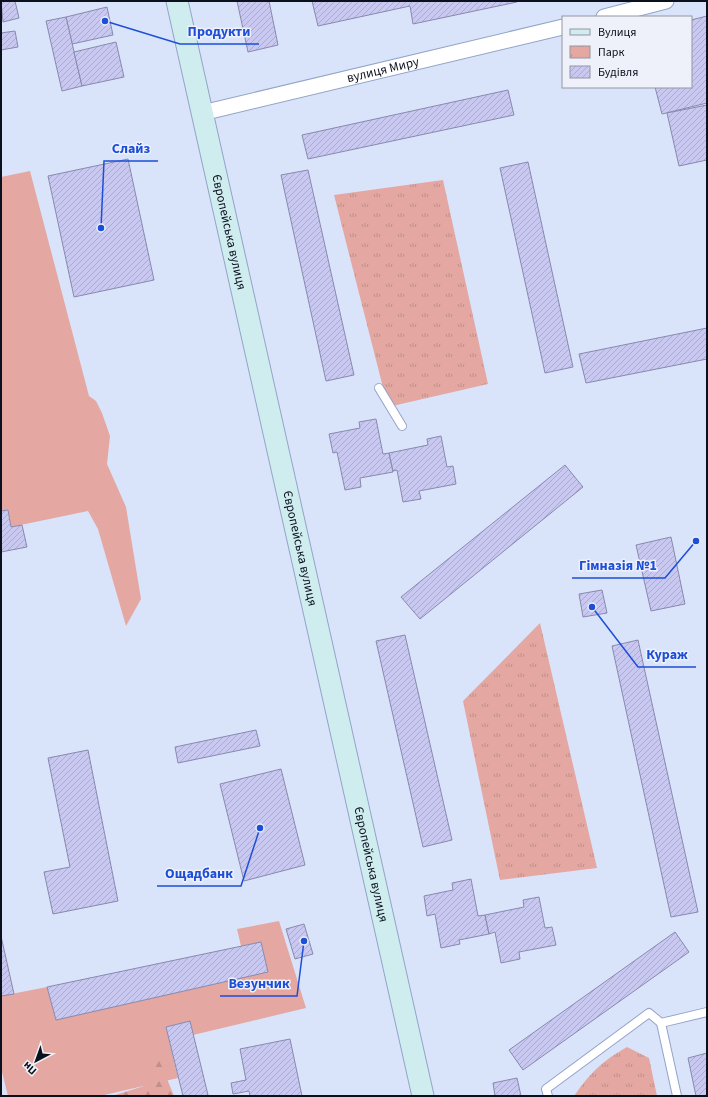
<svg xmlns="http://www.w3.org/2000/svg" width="708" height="1097" viewBox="0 0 708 1097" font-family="'Source Sans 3',sans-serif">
  <defs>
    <pattern id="forest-firs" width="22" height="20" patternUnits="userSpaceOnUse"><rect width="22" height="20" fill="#e4a7a1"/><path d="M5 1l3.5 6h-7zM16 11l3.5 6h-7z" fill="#c28f8a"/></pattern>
    <pattern id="park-tufts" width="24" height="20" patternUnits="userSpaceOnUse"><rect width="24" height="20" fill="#e4a7a1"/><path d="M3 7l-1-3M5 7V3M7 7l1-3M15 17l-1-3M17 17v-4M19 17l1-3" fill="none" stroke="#c28f8a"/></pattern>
    <pattern id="building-hatch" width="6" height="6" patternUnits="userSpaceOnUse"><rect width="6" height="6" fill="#c8c8f0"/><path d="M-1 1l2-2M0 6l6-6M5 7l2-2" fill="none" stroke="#aaabcd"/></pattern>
  </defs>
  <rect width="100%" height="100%" fill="#d9e4fb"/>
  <g fill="#e4a7a1">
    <polygon points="30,171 89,396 96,401 102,413 110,436 107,464 126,507 141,599 126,626 98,529 88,511 11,527 8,510 1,511 1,177"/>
    <polygon points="279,921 306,1008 193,1035 190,1021 166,1027 178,1078 100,1096 8,1096 1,1068 1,996 47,987 56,1019 268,972 261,942 241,946 237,929"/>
  </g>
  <polygon fill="url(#forest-firs)" points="158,1057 174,1096 112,1096 144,1086 151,1078 152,1067"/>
  <g fill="url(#park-tufts)">
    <polygon points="443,180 488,384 388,407 334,195"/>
    <polygon points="540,623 597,868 500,880 463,701"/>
    <path d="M627,1047L649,1058L657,1096H574C591,1072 601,1062 627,1047Z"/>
  </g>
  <g fill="url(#building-hatch)" stroke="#8989ae">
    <polygon points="1,1 15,1 19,18 3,22"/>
    <polygon points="237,1 269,1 278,45 248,52"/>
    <polygon points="312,1 517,1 517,2 413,24 410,6 318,26"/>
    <polygon points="107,7 113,35 72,44 66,17"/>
    <polygon points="707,16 707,103 662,114 655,87 691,87 691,20"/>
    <polygon points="66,17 82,86 62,91 46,21"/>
    <polygon points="15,31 18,47 1,50 1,33"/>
    <polygon points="116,42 124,77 82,86 74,52"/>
    <polygon points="508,90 514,115 308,159 302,135"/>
    <polygon points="707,105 707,160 679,166 667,113"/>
    <polygon points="128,159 154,280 74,297 48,176"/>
    <polygon points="528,162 573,367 545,373 500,168"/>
    <polygon points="308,170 354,375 326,381 281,175"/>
    <polygon points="707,328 707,359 586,383 579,354"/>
    <polygon points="376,419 383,454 389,453 393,472 360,478 361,487 345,490 337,452 333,453 329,434 360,428 359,422"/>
    <polygon points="441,436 447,467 453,466 456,484 419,491 421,499 403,502 397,470 393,471 389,453 428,445 427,439"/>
    <polygon points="565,465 583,487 420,619 401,597"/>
    <polygon points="8,510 11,527 22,525 27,547 1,552 1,511"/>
    <polygon points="671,537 685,604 651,611 636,545"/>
    <polygon points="602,590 607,613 583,617 579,594"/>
    <polygon points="405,635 452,840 423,847 376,641"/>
    <polygon points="638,640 698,912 671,917 612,646"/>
    <polygon points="256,730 260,746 178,763 175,747"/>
    <polygon points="88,750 118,901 53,914 44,872 70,867 48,758"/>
    <polygon points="281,769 305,865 244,881 220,784"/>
    <polygon points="471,879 478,916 485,915 489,934 459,940 460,944 441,948 435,914 427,916 424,896 453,890 452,883"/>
    <polygon points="539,897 545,928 552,927 556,945 519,952 520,959 501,963 495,932 489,934 485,915 524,907 523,900"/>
    <polygon points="304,924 313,954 295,959 286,929"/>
    <polygon points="675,932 689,952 523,1070 509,1050"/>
    <polygon points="1,936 14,994 1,996"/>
    <polygon points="261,942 268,972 56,1020 47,987"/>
    <polygon points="190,1021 208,1095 203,1096 183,1096 166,1027"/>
    <polygon points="290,1039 302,1096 250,1096 249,1091 233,1094 231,1083 246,1080 240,1049"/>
    <polygon points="707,1053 707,1096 696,1096 688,1058"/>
    <polygon points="517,1078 521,1096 495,1096 493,1083"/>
  </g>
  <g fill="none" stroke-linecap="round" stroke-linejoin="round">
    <defs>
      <g id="lane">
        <polyline points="379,388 402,426"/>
        <polyline points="661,1023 707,1012"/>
        <polyline points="548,1096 546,1089 649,1013 661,1023 677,1096"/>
      </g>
      <g id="street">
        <polyline points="604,17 666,1"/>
        <path id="s1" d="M202,113L563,27"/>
      </g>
      <g id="secondary">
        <path id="s2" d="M177,1L423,1096"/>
      </g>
    </defs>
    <use href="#lane" stroke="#93a4c8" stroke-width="10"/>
    <use href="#street" stroke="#93a4c8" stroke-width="17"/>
    <use href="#secondary" stroke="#93a4c8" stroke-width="23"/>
    <use href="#lane" stroke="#fff" stroke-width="8"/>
    <use href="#street" stroke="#fff" stroke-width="15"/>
    <use href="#secondary" stroke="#cfecef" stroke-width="21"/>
  </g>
  <g text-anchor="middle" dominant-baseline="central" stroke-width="3" stroke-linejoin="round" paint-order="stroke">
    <g font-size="13" fill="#0b101d" stroke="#eef1f9">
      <text stroke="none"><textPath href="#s1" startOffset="186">вулиця Миру</textPath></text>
      <text stroke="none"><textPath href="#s2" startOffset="237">Європейська вулиця</textPath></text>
      <text stroke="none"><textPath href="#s2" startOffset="561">Європейська вулиця</textPath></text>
      <text stroke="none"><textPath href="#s2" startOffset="885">Європейська вулиця</textPath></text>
    </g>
  </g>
  <path fill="none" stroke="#1d4ed8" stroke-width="1.5" d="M105 21L180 44H259M101 228L104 161H158M696 541L665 578H572M592 607L638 667H696M260 828L241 886H157M304 941L297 996H220"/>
  <g fill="#1d4ed8" stroke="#eef1f9" stroke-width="1.5">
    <circle cx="105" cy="21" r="4"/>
    <circle cx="101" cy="228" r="4"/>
    <circle cx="696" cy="541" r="4"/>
    <circle cx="592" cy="607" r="4"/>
    <circle cx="260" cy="828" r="4"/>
    <circle cx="304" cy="941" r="4"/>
  </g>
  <g font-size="14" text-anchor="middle" font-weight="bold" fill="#1d4ed8" stroke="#eef1f9" stroke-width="3" stroke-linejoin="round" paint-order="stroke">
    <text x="219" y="36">Продукти</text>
    <text x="131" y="153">Слайз</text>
    <text x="618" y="570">Гімназія №1</text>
    <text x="667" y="659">Кураж</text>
    <text x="199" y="878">Ощадбанк</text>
    <text x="259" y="988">Везунчик</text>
  </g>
  <rect width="708" height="1097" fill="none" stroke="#0b101d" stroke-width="4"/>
  <rect x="562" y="16" width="130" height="72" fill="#eef1f9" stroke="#9397a1"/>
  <rect x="570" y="29" width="20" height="6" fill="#cfecef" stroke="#9397a1"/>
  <text x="598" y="36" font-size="12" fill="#0b101d">Вулиця</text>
  <rect x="570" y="46" width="20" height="12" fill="url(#park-tufts)" stroke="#9397a1"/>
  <text x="598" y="56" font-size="12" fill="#0b101d">Парк</text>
  <rect x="570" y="66" width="20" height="12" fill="url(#building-hatch)" stroke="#9397a1"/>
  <text x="598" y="76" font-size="12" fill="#0b101d">Будівля</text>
  <g transform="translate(36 1061) rotate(221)" stroke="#eef1f9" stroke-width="3" paint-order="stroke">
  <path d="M0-3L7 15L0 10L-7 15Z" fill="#0b101d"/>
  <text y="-6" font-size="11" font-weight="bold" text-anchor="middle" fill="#0b101d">Пн</text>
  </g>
</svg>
